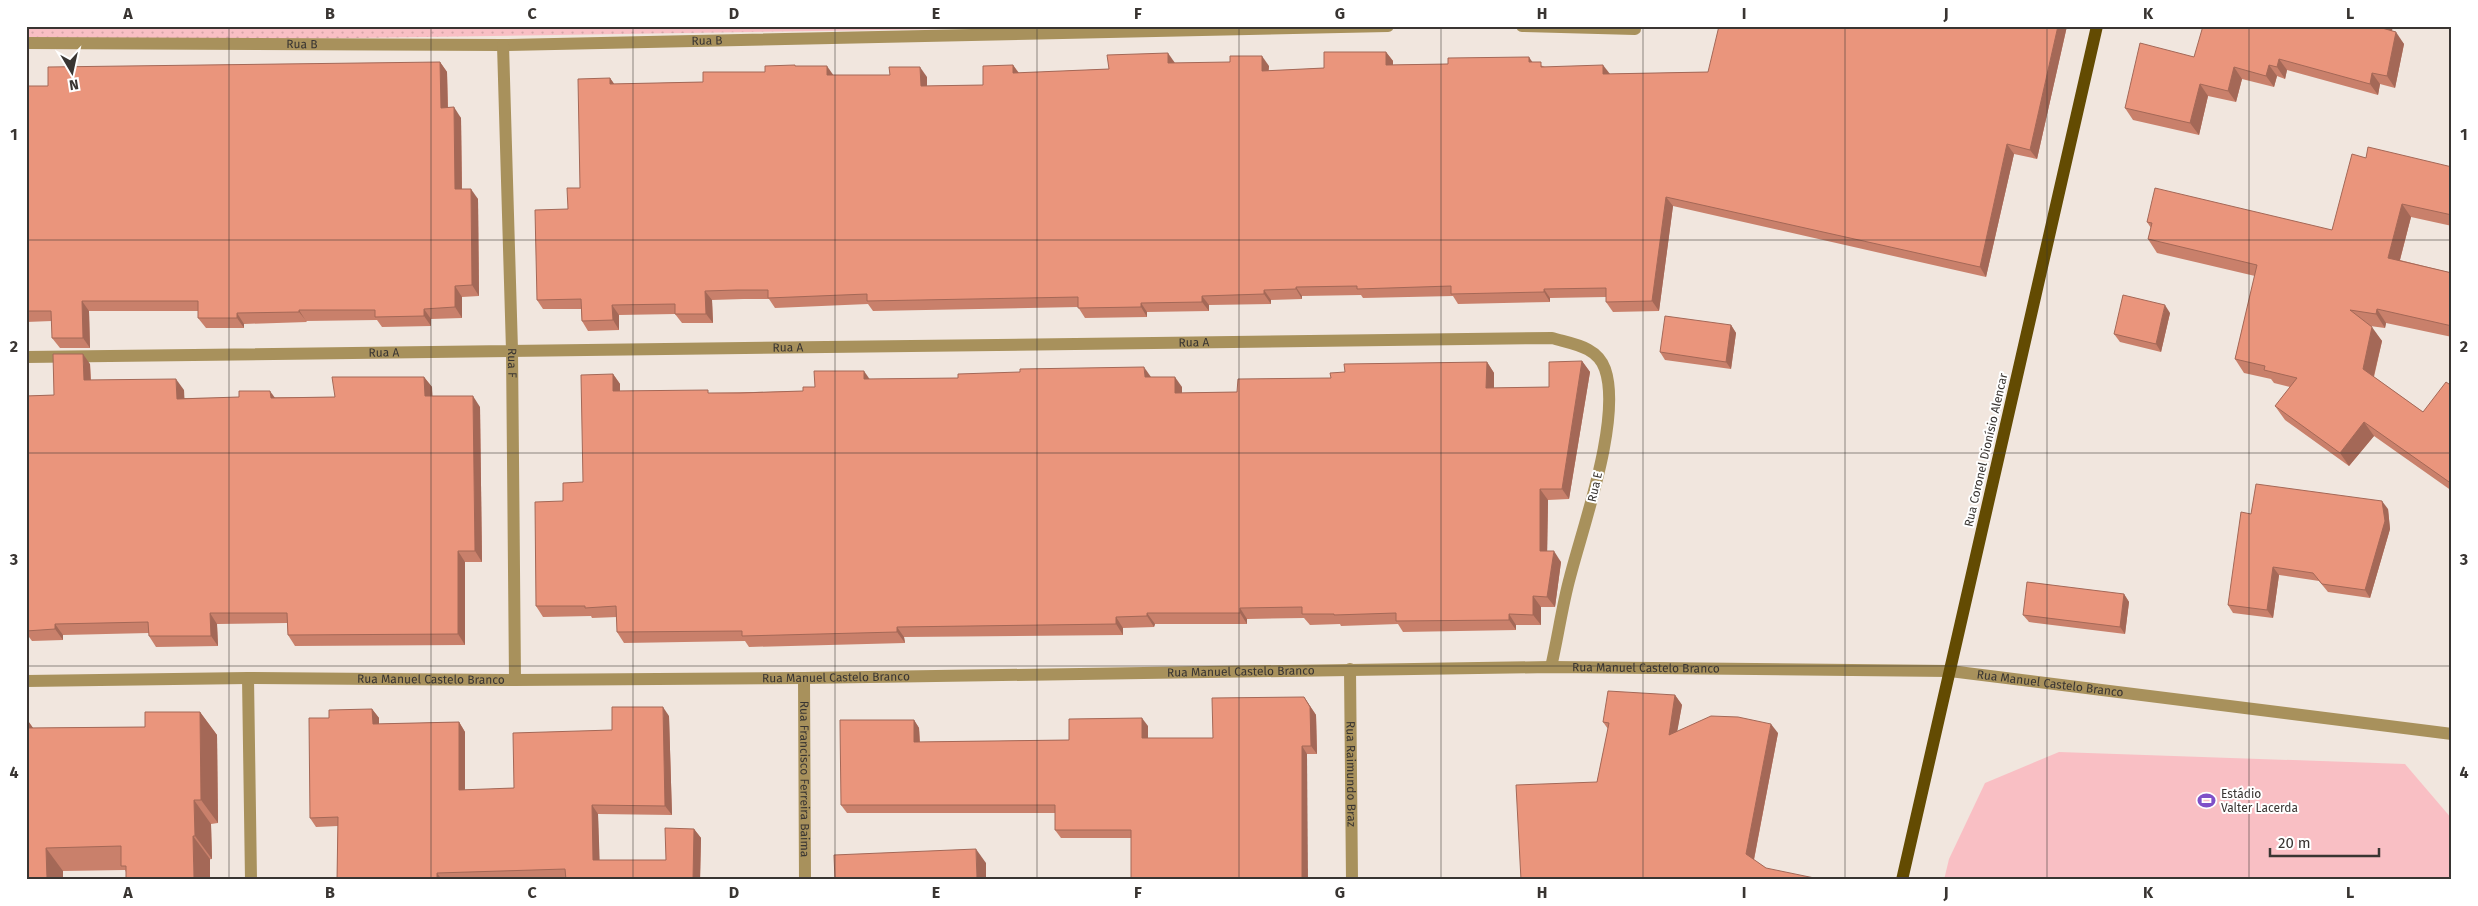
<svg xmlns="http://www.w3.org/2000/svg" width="2478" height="906" viewBox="0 0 2478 906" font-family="'Fira Sans',sans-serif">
  <defs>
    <pattern id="grass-dots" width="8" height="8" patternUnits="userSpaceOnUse" patternTransform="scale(1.25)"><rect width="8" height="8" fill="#f9bfc4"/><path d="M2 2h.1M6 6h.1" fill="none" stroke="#d6a5a9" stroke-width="1.8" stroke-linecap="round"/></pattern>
  </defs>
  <rect width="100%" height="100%" fill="#f1e6de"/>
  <polygon fill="url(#grass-dots)" points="26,26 1144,26 26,43"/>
  <polygon fill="#f9bfc4" points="2059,752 2405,764 2452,819 2452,880 1944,880 1949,859 1985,783"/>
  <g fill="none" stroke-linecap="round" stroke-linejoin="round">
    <g stroke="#a8915c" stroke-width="12">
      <polyline points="1522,26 1635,29"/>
      <path id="s1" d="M26,43L503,45L1388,26"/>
      <path id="s2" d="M503,45L512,350L515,680"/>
      <path id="s3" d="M26,357L1552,338C1572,344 1597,346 1605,369C1622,418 1583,526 1570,577C1562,606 1558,637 1551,667"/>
      <path id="s4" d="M1350,669L1352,880"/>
      <polyline points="248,678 251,880"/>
      <path id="s5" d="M804,678L805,880"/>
      <path id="s6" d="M26,681L248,678L515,680L804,678L1551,667L1950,671L2452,734"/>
    </g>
    <polyline stroke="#634b02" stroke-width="12" points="1902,880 2097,26"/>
  </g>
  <g fill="#c9806b">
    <polygon points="2067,26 2037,159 2014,154 1986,277 1673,206 1659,311 1613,312 1606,302 1606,297 1550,298 1550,302 1458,304 1453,296 1363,298 1361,295 1302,296 1302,299 1271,300 1271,304 1209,305 1209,311 1147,312 1147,317 1085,318 1078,307 873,311 868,304 775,308 769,299 744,299 712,300 713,323 682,323 675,314 619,315 619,330 588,331 582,321 581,309 543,309 537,300 568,209 580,188 610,78 614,84 703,82 765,72 796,66 833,75 927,77 927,86 983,85 1013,65 1019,73 1109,69 1175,63 1269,66 1268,71 1324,68 1386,52 1393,61 1393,65 1533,62 1545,67 1610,74 1708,72"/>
    <polygon points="2392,31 2404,44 2395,88 2380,84 2378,95 2287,70 2285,79 2277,76 2274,87 2242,79 2236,102 2208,96 2199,135 2133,120 2125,108 2194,57"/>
    <polygon points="440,62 447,72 448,108 461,118 462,189 478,199 479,296 462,297 462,318 431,319 431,326 382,327 377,320 306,321 307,322 244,324 244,328 206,328 198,318 198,311 89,311 90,348 60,348 52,338 52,321 26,322 26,86 48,86"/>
    <polygon points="2366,158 2452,167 2452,226 2411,217 2400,260 2452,273 2452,337 2386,323 2385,328 2370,326 2382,341 2374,377 2423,412 2452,386 2452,491 2374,436 2349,466 2285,420 2275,406 2290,387 2274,383 2271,379 2244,373 2235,359 2255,276 2157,253 2148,239 2151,228 2147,222 2332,230"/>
    <polygon points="2170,313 2161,352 2120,342 2114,334"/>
    <polygon points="1731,325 1736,333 1731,369 1665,360 1660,352"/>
    <polygon points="1582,361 1590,372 1569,499 1548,500 1547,551 1561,562 1555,607 1541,607 1541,625 1516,625 1516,630 1403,632 1398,624 1341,626 1340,624 1310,625 1304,618 1247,619 1247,624 1155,624 1154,627 1123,628 1123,635 904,637 905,643 749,647 745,641 624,643 617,632 617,617 592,618 591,616 543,617 536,606 563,501 583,482 613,374 620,384 620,391 710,393 803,391 815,387 870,379 1151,377 1182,387 1182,393 1237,392 1331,378 1487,362 1494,373 1494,388 1549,387"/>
    <polygon points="90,364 91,380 184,390 184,398 335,397 424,377 432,387 432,396 480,407 482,562 465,562 465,645 295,646 288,635 287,623 217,624 218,646 156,647 149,636 149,633 63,635 63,640 32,641 29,637 26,637 26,396 54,395"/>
    <polygon points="2388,509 2390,529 2370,598 2328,592 2319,581 2279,575 2273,618 2233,613 2228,605 2251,514"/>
    <polygon points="2124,594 2129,602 2125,634 2029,622 2023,615"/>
    <polygon points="1675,695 1682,705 1677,731 1778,733 1754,860 1766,868 1521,880 1597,782 1608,729 1603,722"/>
    <polygon points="1304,697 1316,715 1317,754 1307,754 1131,838 1061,838 1055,830 1055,813 847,813 841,805 914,720 919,728 920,742 1069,740 1148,726 1148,738 1213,738"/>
    <polygon points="372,709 379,718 379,724 459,722 465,732 465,790 514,788 612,730 669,716 672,815 598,814 599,860 666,860 694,829 701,838 700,880 566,879 525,880 337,880 338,826 316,827 310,818 329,718"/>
    <polygon points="200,712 217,735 218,823 211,824 212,859 126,872 125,870 63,871 26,880 26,718 33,728 145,727"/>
  </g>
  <g fill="#a46857">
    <polygon points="2058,26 2067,26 2037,159 2030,150"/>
    <polygon points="2382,26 2393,26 2390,40 2382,28"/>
    <polygon points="2396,32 2404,44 2395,88 2387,76"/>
    <polygon points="1386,52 1393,61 1393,75 1386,65"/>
    <polygon points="1168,53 1175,63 1168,63"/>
    <polygon points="1262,56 1269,66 1268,80 1262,71"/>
    <polygon points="1529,57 1535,66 1529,62"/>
    <polygon points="2279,59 2287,70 2285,79 2277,67"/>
    <polygon points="440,62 447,72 448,118 441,108"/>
    <polygon points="1013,65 1020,75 1013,73"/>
    <polygon points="1603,65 1610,74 1603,74"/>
    <polygon points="2269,65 2277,76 2274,87 2266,76"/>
    <polygon points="827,66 834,76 827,75"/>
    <polygon points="920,67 927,77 927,96 921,86"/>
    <polygon points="2234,67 2242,79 2236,102 2228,91"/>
    <polygon points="2372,73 2380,84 2378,95 2370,84"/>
    <polygon points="610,78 617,88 610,84"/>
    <polygon points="2200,84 2208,96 2199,135 2190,123"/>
    <polygon points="454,107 461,118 462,199 455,189"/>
    <polygon points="2007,144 2014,154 1986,277 1980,267"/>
    <polygon points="471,189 478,199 479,296 472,285"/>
    <polygon points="1666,197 1673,206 1659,311 1652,301"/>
    <polygon points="2402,204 2411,217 2397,271 2388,258"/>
    <polygon points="455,286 462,297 462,318 455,307"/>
    <polygon points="1296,287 1302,296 1302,299 1296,289"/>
    <polygon points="1544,289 1550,298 1550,302 1544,292"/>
    <polygon points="1264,290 1271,300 1271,304 1264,294"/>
    <polygon points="705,291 712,300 713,323 706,314"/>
    <polygon points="1202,296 1209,305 1209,311 1202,302"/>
    <polygon points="82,301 89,311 90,348 83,338"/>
    <polygon points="1141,303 1147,312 1147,317 1141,307"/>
    <polygon points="612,305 619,315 619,330 613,320"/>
    <polygon points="2165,305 2170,313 2161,352 2156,344"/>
    <polygon points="424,309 431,319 431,326 424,316"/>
    <polygon points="2377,309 2386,323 2385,328 2376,314"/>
    <polygon points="299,310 306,321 307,322 299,312"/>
    <polygon points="237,313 244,324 244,328 237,318"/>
    <polygon points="1731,325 1736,333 1731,369 1726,362"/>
    <polygon points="2372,327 2382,341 2372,383 2363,369"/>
    <polygon points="83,354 90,364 91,391 84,380"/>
    <polygon points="1582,361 1590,372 1569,499 1562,489"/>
    <polygon points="1487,362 1494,373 1494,399 1486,388"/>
    <polygon points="1144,367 1151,377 1145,377"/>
    <polygon points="864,371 871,381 864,379"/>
    <polygon points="613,374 620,384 620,401 613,391"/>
    <polygon points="424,377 432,387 433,407 425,396"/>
    <polygon points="1175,377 1182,387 1182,403 1175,393"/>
    <polygon points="176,379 184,390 185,409 177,399"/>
    <polygon points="270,391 278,402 271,398"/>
    <polygon points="473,396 480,407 482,562 475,551"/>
    <polygon points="2364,422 2374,436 2349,466 2340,453"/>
    <polygon points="1540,489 1548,500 1547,562 1540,551"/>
    <polygon points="2382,501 2388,509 2390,529 2370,598 2365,590"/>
    <polygon points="458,551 465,562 465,645 458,634"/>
    <polygon points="1554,551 1561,562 1555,607 1547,597"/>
    <polygon points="2273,567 2279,575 2273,618 2267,610"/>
    <polygon points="2124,594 2129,602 2125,634 2120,627"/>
    <polygon points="1533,596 1541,607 1541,625 1533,615"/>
    <polygon points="1240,608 1247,619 1247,624 1240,613"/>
    <polygon points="210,613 217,624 218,646 211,636"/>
    <polygon points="1147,613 1155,624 1154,627 1147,616"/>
    <polygon points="1509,614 1516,625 1516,630 1509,620"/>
    <polygon points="1116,617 1123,628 1123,635 1116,624"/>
    <polygon points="55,624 63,635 63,640 55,629"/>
    <polygon points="897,627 904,637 905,643 897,632"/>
    <polygon points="1675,695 1682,705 1675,744 1669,735"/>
    <polygon points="1304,697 1316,715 1317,754 1311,746"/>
    <polygon points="663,707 669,716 672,815 665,806"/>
    <polygon points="372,709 379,718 379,733 373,724"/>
    <polygon points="200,712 217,735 218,823 201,800"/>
    <polygon points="26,718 40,738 26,732"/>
    <polygon points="1142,718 1148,726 1148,747 1142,738"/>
    <polygon points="914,720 919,728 920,750 914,742"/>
    <polygon points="459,722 465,732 465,800 459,790"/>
    <polygon points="1771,724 1778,733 1753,864 1746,854"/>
    <polygon points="1302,746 1307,754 1308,880 1302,880"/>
    <polygon points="194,800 211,824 212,859 195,836"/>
    <polygon points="592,805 598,814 600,870 593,860"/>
    <polygon points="694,829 701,838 700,880 693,880"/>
    <polygon points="193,836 210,859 210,880 194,880"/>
    <polygon points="46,848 63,871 63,880 47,880"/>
    <polygon points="976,849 986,863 986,880 977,880"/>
    <polygon points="437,873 442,880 437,880"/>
  </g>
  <g fill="#ea957c" stroke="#a46857">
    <polygon points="1719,26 2058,26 2030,150 2007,144 1980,267 1666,197 1652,301 1606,302 1606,288 1544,289 1544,292 1451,294 1451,286 1357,289 1357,286 1296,287 1296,289 1264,290 1264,294 1202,296 1202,302 1141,303 1141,307 1078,308 1078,297 867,301 867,294 768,298 768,290 737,290 705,291 706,314 675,314 675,304 612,305 613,320 582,321 581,299 537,300 535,210 568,209 567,188 580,188 578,79 610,78 610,84 703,82 703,72 765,72 765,66 795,65 795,66 827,66 827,75 890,75 889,67 920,67 921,86 983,85 983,66 1013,65 1013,73 1109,69 1107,55 1168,53 1168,63 1230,62 1230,56 1262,56 1262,71 1324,68 1324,52 1386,52 1386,65 1448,64 1448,58 1529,57 1529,62 1541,62 1541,67 1603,65 1603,74 1708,72"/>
    <polygon points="2203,26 2382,26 2382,28 2396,32 2387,76 2372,73 2370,84 2279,59 2277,67 2269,65 2266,76 2234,67 2228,91 2200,84 2190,123 2125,108 2140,43 2194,57"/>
    <polygon points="440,62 441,108 454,107 455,189 471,189 472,285 455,286 455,307 424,309 424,316 375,317 375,310 299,310 299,312 237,313 237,318 198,318 198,301 82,301 83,338 52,338 51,311 26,311 26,86 48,86 48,67"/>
    <polygon points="2368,147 2452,167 2452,215 2402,204 2388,258 2452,273 2452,326 2377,309 2376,314 2350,310 2372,327 2363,369 2423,412 2446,382 2452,386 2452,484 2364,422 2340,453 2275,406 2297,378 2264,370 2265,366 2235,359 2257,265 2148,239 2152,223 2147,222 2155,188 2332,230 2352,154 2366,158"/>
    <polygon points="2123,295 2165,305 2156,344 2114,334"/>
    <polygon points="1665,316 1731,325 1726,362 1660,352"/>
    <polygon points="53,354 83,354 84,380 176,379 177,399 239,397 239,391 270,391 271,398 335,397 332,377 424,377 425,396 473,396 475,551 458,551 458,634 288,635 287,613 210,613 211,636 149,636 148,622 55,624 55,629 26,631 26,396 54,395"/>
    <polygon points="1582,361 1562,489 1540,489 1540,551 1554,551 1547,597 1533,596 1533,615 1509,614 1509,620 1396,621 1396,613 1334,615 1334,614 1302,614 1302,607 1240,608 1240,613 1147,613 1147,616 1116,617 1116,624 897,627 897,632 742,636 742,631 617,632 616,606 585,608 585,606 536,606 535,502 563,501 563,483 583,482 581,375 613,374 613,391 708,390 708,393 740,393 803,391 803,387 815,387 814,371 864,371 864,379 958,378 958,374 1020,372 1020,369 1144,367 1145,377 1175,377 1175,393 1237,392 1238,379 1331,378 1330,373 1345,372 1344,364 1487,362 1486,388 1549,387 1549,362"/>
    <polygon points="2256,484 2382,501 2385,521 2365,590 2322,584 2313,573 2273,567 2267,610 2228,605 2241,512 2251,514"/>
    <polygon points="2027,582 2124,594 2120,627 2023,615"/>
    <polygon points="1608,691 1675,695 1669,735 1711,716 1738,717 1771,724 1746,854 1766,868 1824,880 1513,880 1521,880 1516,785 1597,782 1609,723 1603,722"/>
    <polygon points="1304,697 1310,707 1311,746 1302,746 1302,880 1131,880 1131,830 1055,830 1055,805 841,805 840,720 914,720 914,742 1069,740 1069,719 1142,718 1142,738 1213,738 1212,698"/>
    <polygon points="612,707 663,707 665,806 592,805 593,860 666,860 665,828 694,829 693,880 566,880 565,869 437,873 437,880 337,880 338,817 310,818 309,718 329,718 329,710 372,709 373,724 459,722 459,790 514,788 513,733 612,730"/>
    <polygon points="145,712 200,712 201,800 194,800 195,836 193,836 194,880 126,880 126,866 121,866 121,846 46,848 47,880 26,880 26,728 145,727"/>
    <polygon points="976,849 977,880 835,880 834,855"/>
  </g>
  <path fill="none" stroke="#393532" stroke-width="1" stroke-opacity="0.55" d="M229,26V880M431,26V880M633,26V880M835,26V880M1037,26V880M1239,26V880M1441,26V880M1643,26V880M1845,26V880M2047,26V880M2249,26V880M26,240H2452M26,453H2452M26,666H2452"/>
  <defs>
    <symbol id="stadium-bare" viewBox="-9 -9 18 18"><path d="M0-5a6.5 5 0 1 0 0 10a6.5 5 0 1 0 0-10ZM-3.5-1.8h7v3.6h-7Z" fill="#7f50c8" stroke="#fff" stroke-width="2.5" paint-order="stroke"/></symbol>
  </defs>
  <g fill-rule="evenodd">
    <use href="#stadium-bare" x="2194" y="788" width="25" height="25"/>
  </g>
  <g text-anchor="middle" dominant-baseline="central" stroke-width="4" stroke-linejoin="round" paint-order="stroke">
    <g font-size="12" fill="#393532" stroke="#fff">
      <text stroke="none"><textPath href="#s1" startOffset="681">Rua B</textPath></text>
      <text stroke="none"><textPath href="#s1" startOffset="276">Rua B</textPath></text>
      <text stroke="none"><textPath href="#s3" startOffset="1168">Rua A</textPath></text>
      <text stroke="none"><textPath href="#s3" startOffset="762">Rua A</textPath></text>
      <text stroke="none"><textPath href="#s3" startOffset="358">Rua A</textPath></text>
      <text stroke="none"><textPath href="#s2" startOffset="318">Rua F</textPath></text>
      <text transform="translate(1986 450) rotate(-77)">Rua Coronel Dionísio Alencar</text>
      <text transform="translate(1595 487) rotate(-77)">Rua E</text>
      <text stroke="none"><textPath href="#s6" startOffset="1620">Rua Manuel Castelo Branco</textPath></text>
      <text stroke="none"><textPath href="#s6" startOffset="1215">Rua Manuel Castelo Branco</textPath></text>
      <text stroke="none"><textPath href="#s6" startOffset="810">Rua Manuel Castelo Branco</textPath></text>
      <text stroke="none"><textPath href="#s6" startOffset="405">Rua Manuel Castelo Branco</textPath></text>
      <text stroke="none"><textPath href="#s6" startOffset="2025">Rua Manuel Castelo Branco</textPath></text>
      <text stroke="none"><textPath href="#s4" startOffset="105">Rua Raimundo Braz</textPath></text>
      <text stroke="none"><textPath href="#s5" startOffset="101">Rua Francisco Ferreira Baima</textPath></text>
    </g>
    <g font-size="12" fill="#393532" stroke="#fff" text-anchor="start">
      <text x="2221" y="794">Estádio<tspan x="2221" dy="14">Valter Lacerda</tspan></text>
    </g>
  </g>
  <rect width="2478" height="906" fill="none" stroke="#ffffff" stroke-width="55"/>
  <g transform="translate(72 72) rotate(171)" stroke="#ffffff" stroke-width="4" paint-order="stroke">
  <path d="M0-4L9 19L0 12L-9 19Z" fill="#393532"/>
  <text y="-8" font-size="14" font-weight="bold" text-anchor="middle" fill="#393532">N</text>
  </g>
  <path d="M2270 848v8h109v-8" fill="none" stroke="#393532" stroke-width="2.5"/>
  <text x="2278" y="848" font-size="15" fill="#393532" stroke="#ffffff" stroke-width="4" paint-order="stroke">20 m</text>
  <rect x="28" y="28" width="2422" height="850" fill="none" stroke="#393532" stroke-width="2"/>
  <g font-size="16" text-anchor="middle" font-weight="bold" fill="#393532">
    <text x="128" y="19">A</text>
    <text x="330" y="19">B</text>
    <text x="532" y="19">C</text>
    <text x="734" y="19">D</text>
    <text x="936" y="19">E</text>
    <text x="1138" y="19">F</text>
    <text x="1340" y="19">G</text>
    <text x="1542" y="19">H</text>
    <text x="1744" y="19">I</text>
    <text x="1946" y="19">J</text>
    <text x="2148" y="19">K</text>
    <text x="2350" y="19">L</text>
    <text x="14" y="140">1</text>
    <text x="2464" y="140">1</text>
    <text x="14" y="352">2</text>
    <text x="2464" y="352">2</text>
    <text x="14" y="565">3</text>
    <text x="2464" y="565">3</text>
    <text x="14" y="778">4</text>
    <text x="2464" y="778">4</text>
    <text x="128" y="898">A</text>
    <text x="330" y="898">B</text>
    <text x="532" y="898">C</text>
    <text x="734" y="898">D</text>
    <text x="936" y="898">E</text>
    <text x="1138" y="898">F</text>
    <text x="1340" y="898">G</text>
    <text x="1542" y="898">H</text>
    <text x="1744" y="898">I</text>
    <text x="1946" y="898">J</text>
    <text x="2148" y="898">K</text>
    <text x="2350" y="898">L</text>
  </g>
</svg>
